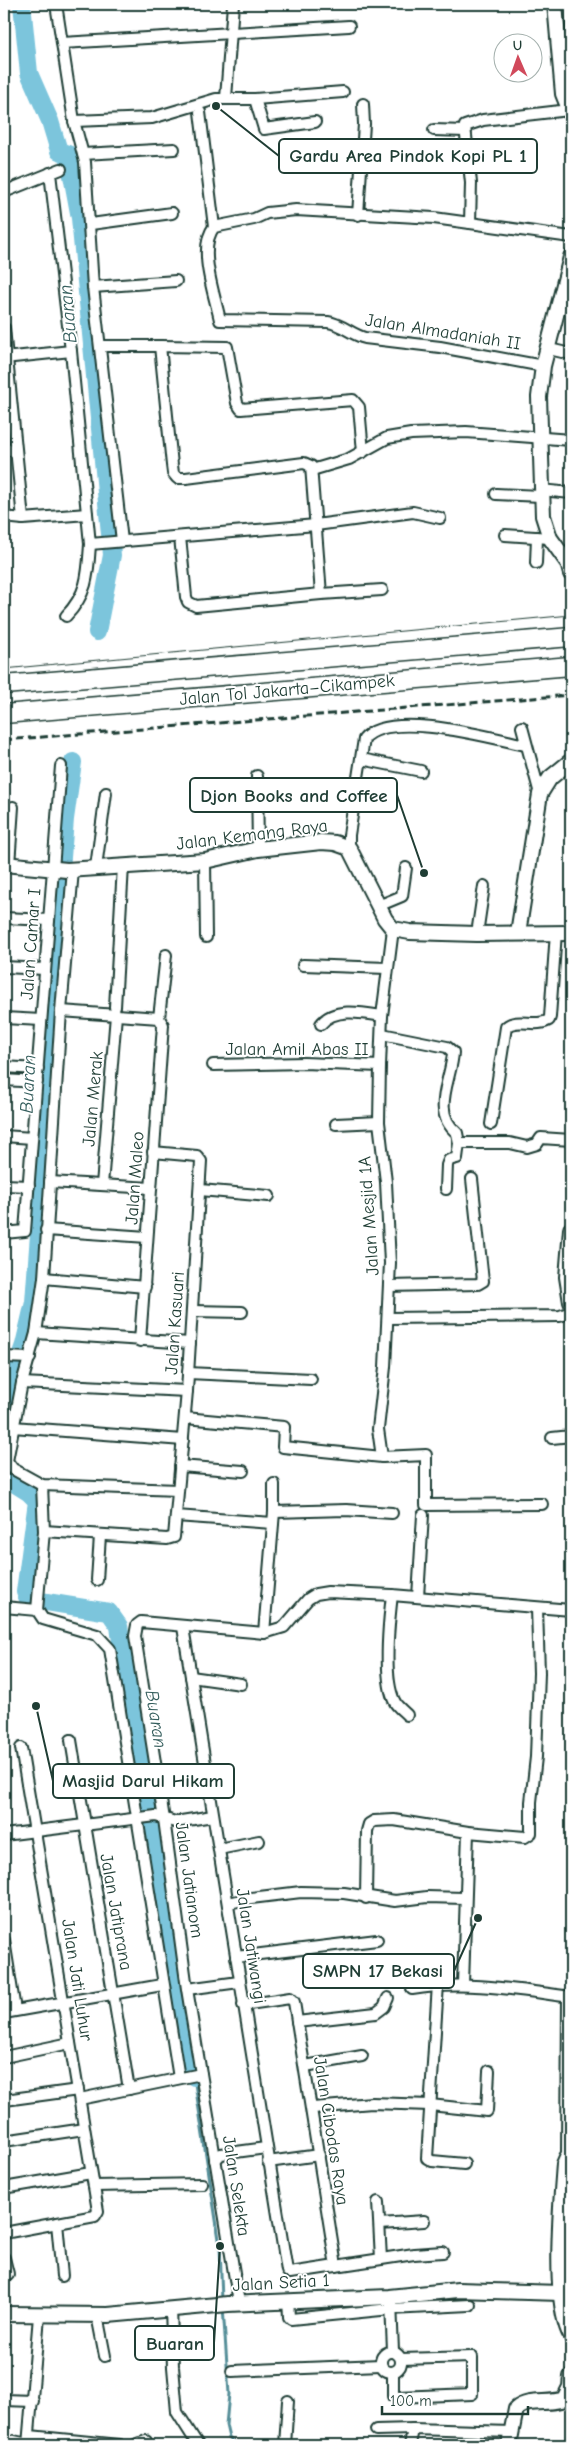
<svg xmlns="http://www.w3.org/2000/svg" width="575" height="2449" viewBox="0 0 575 2449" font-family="'Comic Neue',sans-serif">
  <rect width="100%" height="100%" fill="#fff"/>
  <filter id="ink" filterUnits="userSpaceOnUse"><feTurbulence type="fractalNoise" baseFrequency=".02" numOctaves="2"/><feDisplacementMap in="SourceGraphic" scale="10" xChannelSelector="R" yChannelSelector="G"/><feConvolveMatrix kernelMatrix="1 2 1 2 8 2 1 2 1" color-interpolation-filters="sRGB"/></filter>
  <g filter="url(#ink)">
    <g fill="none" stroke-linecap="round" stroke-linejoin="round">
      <g stroke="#578f99" stroke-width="3">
        <polyline points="194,2077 220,2246 222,2301"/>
        <polyline points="223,2307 229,2394 226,2425 229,2438 236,2445"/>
      </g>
      <g stroke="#7cc5dc" stroke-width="18">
        <polyline points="22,4 29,73 50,121 59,151 68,154 80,218 112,555 97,632"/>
        <polyline points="4,1404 24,1345 34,1302 49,1099 54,959 65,819 73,762"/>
        <polyline points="4,1477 28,1492 37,1501 25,1592 28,1599 109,1612 119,1626 121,1642"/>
        <polyline points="123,1650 194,2077"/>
      </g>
      <defs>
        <g id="street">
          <polyline points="56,4 74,121 85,162 93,287 122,541"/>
          <polyline points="62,43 349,26"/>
          <polyline points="226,98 233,4"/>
          <polyline points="255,99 264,129 315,122"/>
          <polyline points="200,112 214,227"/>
          <polyline points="74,121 152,118 216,99 255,99 343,92"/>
          <polyline points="434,130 465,131"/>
          <polyline points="83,154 174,149"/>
          <polyline points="50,173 71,351 90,544 316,525 413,512 440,518"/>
          <polyline points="4,192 61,169"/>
          <polyline points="358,215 364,124 363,104"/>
          <polyline points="470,223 471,183 465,126 483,120 569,110"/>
          <polyline points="91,224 172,213"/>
          <polyline points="93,287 176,281"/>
          <polyline points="4,328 23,519"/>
          <polyline points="100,346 160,346"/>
          <polyline points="549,349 571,354"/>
          <polyline points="4,358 71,351"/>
          <path d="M543,366L440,347L365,338C352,335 342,324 328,322L220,320C215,296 197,248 214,227L254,219L267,213L296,210L434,218L571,237"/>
          <polyline points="4,447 15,452"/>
          <polyline points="312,470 349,459 387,438 411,434 466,432 571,440"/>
          <polyline points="541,490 571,493"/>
          <polyline points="496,494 541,496"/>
          <polyline points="4,517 23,519 87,514"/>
          <polyline points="505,535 550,538"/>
          <polyline points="180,537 186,597 188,602 196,606 321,594 311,466 304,463 186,478 177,478 173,473 172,465 160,346 227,347 237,403 241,409 353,400 359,407 363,452"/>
          <polyline points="536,563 537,537"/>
          <polyline points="321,594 382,590"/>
          <path d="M66,616C88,593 88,574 90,544"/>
          <polyline points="522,727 540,794"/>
          <polyline points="361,759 421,771"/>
          <polyline points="257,776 258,849"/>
          <path d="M349,848V835L364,739C388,709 492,738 525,745"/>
          <polyline points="205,861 206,937"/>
          <polyline points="9,865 13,807"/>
          <polyline points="96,867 106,793"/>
          <polyline points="73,870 61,1011 44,1278 36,1333 22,1383 7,1461 13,1469 42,1485 178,1490"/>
          <polyline points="378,906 402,896 406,868"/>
          <polyline points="4,918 49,920"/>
          <polyline points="477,934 484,886"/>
          <polyline points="303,965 387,968"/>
          <polyline points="4,967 45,969"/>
          <polyline points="115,1007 123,866"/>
          <polyline points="61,1011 159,1018"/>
          <polyline points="4,1018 41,1020"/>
          <polyline points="159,1018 166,955"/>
          <path d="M321,1024C334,1007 363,1013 382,1016"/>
          <path d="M382,1034L447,1047L453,1052C452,1079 430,1111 457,1133L459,1143L457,1158L449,1160L447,1165L446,1189"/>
          <polyline points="213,1065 304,1063 380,1066"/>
          <polyline points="4,1067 38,1069"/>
          <polyline points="4,1080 37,1082"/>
          <polyline points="336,1124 379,1122"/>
          <path d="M491,1124L506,1027C517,1017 536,1028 549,1020L550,1017L556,932"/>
          <polyline points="4,1136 32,1138"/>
          <polyline points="459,1143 510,1143 527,1147 537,1144 541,1138 571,1140"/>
          <polyline points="50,1182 151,1188"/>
          <polyline points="4,1185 29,1186"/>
          <polyline points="102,1185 116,1015"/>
          <polyline points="200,1190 269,1196"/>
          <polyline points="46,1230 147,1237"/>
          <polyline points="4,1233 25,1231 61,766"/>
          <polyline points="44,1278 145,1287"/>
          <polyline points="389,1286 478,1284 483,1281 472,1179"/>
          <polyline points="192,1311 242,1312"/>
          <polyline points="388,1318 560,1316 571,1312"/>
          <polyline points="36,1333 190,1343"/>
          <polyline points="140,1341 163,1025 159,1018"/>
          <polyline points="4,1357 30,1358"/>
          <polyline points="188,1373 311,1379"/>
          <polyline points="22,1383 187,1391"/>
          <polyline points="185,1418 284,1427 283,1447 382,1457 426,1455 426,1505 542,1504"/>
          <polyline points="4,1421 14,1421"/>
          <polyline points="13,1427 183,1440"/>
          <polyline points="552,1438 571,1436"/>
          <polyline points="382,1457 378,1429 385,1367 390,1263 386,1182 379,1122 380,1066 382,1016 393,929"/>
          <polyline points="180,1466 243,1471"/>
          <polyline points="274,1512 346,1510 392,1513"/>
          <polyline points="176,1516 273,1523"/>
          <polyline points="44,1531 167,1539 174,1537 187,1391 201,1161 197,1156 153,1152"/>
          <polyline points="97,1580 100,1536"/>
          <path d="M392,1595C389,1620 382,1683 396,1704C399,1708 403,1711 407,1715"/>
          <polyline points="418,1597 423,1515"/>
          <polyline points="4,1607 37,1610"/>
          <polyline points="37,1610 43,1619 97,1635 110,1649 179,2078"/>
          <polyline points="37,1610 44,1531 42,1485"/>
          <polyline points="183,1627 287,2271 290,2273 414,2254 443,2252"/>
          <polyline points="264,1633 274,1512 274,1484"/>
          <polyline points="191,1677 241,1684"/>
          <polyline points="71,1740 129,2089"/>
          <polyline points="4,1835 156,1816 175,1822 213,1816"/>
          <polyline points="219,1849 259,1841"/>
          <polyline points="366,1898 367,1831 369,1824 374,1821 394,1820 468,1832 525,1837 531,1833 531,1802 536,1757 539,1673 537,1608"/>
          <polyline points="229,1903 251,1898 301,1892 344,1893 395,1901 427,1897 464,1898"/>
          <polyline points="4,1940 15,2010"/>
          <polyline points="236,1957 377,1940"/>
          <polyline points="438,1984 427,2158 432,2161 464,2164"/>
          <polyline points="463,1984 468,1832"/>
          <polyline points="187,1989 239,1982"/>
          <path d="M412,1989C465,1980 518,1990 571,1997"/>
          <polyline points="243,2005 290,1998 294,2002 336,2266"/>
          <polyline points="4,2013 162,1985"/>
          <polyline points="297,2022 376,2013 384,2007 388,1998"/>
          <polyline points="4,2057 70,2043"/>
          <polyline points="305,2066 362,2056"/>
          <polyline points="80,2099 201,2074"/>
          <polyline points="5,2100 78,2090"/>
          <polyline points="313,2108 372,2103 430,2105 487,2111 489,2071"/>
          <polyline points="4,2141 84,2129"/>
          <polyline points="567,2157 568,1997"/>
          <polyline points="215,2160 221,2154 266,2148"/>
          <polyline points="268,2162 319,2155"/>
          <polyline points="94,2186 202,2184"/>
          <polyline points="4,2188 91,2173"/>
          <polyline points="378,2202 381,2259"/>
          <polyline points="57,2223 62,2276"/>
          <polyline points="380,2224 424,2221"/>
          <polyline points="4,2233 95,2216 98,2211 21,1748"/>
          <polyline points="4,2258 8,2274"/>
          <polyline points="288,2300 289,2317 291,2319 391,2309 470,2305"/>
          <polyline points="391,2302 393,2351"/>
          <polyline points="239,2303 187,1989 164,1819 135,1636 137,1625 141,1622 264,1633 284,1627 308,1599 316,1594 328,1592 392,1595 571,1610"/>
          <polyline points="171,2308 173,2367 177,2412 198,2445"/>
          <polyline points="97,2315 105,2356"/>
          <circle cx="391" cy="2362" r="10"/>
          <polyline points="232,2371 381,2365"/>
          <polyline points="393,2372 393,2396 397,2397 472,2394 472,2357 401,2359"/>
          <polyline points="4,2400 33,2401"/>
          <polyline points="376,2430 413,2429"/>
          <polyline points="30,2436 120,2445"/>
          <polyline points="4,2439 28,2444"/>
          <polyline points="28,2445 39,2316"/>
          <polyline points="135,2445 146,2441"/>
          <polyline points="285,2445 288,2401"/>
          <polyline points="410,2445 413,2429 511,2432"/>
        </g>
        <g id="secondary">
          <polyline points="555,4 563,94 571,114"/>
          <polyline points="571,257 543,366 539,397 543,516 550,538 568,563 571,574"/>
          <polyline points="4,864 67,870 205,861 258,849 321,842 335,843 349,848 385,919 393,929 410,932 477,934 571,933"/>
          <polyline points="518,933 540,794 550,778 571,761"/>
          <polyline points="571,1229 567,1277 571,1302"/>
          <path d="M571,2155L567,2157L564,2164C561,2205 552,2302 571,2336"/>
          <polyline points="4,2314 108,2315 228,2304 389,2297 458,2290 561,2293"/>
          <path d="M509,2445L516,2409C529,2398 548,2405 564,2399L570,2387L571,2377"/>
        </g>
        <g id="highway">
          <polyline points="4,685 571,637"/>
          <polyline points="4,714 571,666"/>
        </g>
      </defs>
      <use href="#street" stroke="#1f3d34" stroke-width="14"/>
      <use href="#secondary" stroke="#1f3d34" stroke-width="18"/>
      <use href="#highway" stroke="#1f3d34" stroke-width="21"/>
      <use href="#street" stroke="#fff" stroke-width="10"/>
      <use href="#secondary" stroke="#fff" stroke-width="14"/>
      <use href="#highway" stroke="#fff" stroke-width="18"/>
      <polyline stroke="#1f3d34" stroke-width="1" points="4,669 571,615"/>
      <polyline stroke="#1f3d34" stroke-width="3" stroke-dasharray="8 4" stroke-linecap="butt" points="4,740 571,695"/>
    </g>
  </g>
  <g text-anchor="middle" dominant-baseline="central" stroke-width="4" stroke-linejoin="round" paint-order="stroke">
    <g font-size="18" fill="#1f3d34" stroke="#fff">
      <text transform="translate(443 332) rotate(9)">Jalan Almadaniah II</text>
      <text transform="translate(287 690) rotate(-5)">Jalan Tol Jakarta–Cikampek</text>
      <text transform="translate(252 835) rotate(-7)">Jalan Kemang Raya</text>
      <text transform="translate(31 944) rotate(-86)">Jalan Camar I</text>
      <text x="297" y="1049">Jalan Amil Abas II</text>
      <text transform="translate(93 1099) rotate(-85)">Jalan Merak</text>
      <text transform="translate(135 1178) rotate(-86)">Jalan Maleo</text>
      <text transform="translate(369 1216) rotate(-94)">Jalan Mesjid 1A</text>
      <text transform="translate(175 1323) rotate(-86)">Jalan Kasuari</text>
      <text transform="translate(189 1880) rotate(82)">Jalan Jatianom</text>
      <text transform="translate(116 1912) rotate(80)">Jalan Jatiprana</text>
      <text transform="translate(251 1946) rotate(81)">Jalan Jatiwangi</text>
      <text transform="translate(77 1980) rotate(81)">Jalan Jati Luhur</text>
      <text transform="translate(331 2131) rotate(81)">Jalan Cibodas Raya</text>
      <text transform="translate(236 2186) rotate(81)">Jalan Selekta</text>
      <text transform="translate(281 2283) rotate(-3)">Jalan Setia 1</text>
    </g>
    <g font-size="19" font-style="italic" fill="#365f5e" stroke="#fff">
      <text transform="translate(68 314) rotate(-95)">Buaran</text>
      <text transform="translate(28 1084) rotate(-87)">Buaran</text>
      <text transform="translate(156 1719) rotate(81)">Buaran</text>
    </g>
  </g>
  <path fill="none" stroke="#1f3d34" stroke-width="2" d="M216 106L279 156M424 873L397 795M36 1706L53 1781M478 1918L454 1971M220 2246L214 2343"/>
  <g fill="#1f3d34" stroke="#fff" stroke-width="2">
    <circle cx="216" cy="106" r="5"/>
    <circle cx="424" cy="873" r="5"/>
    <circle cx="36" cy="1706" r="5"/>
    <circle cx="478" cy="1918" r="5"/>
    <circle cx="220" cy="2246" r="5"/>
  </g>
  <g fill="#fff" stroke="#1f3d34" stroke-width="2">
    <rect x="279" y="139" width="258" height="34" rx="5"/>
    <rect x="190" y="778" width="207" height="34" rx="5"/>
    <rect x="53" y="1764" width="181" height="34" rx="5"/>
    <rect x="303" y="1954" width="151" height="34" rx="5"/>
    <rect x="135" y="2326" width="79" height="34" rx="5"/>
  </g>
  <g font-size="19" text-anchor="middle" font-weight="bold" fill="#1f3d34">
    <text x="408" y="162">Gardu Area Pindok Kopi PL 1</text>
    <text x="294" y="802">Djon Books and Coffee</text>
    <text x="143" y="1787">Masjid Darul Hikam</text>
    <text x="378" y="1977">SMPN 17 Bekasi</text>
    <text x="175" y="2350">Buaran</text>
  </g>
  <rect width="575" height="2449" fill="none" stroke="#fff" stroke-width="20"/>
  <rect x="10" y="10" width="555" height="2429" fill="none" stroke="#1f3d34" stroke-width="2" filter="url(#ink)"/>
  <g transform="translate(518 58) rotate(358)"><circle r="24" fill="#ffffff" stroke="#a5b1ae"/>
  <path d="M0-4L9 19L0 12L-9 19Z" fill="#d1495b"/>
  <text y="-8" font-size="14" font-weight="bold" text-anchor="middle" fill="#1f3d34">U</text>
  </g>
  <path d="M382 2406v8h146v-8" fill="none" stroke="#1f3d34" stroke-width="2.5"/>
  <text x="390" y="2406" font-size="15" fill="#1f3d34" stroke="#ffffff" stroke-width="4" paint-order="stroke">100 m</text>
</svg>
